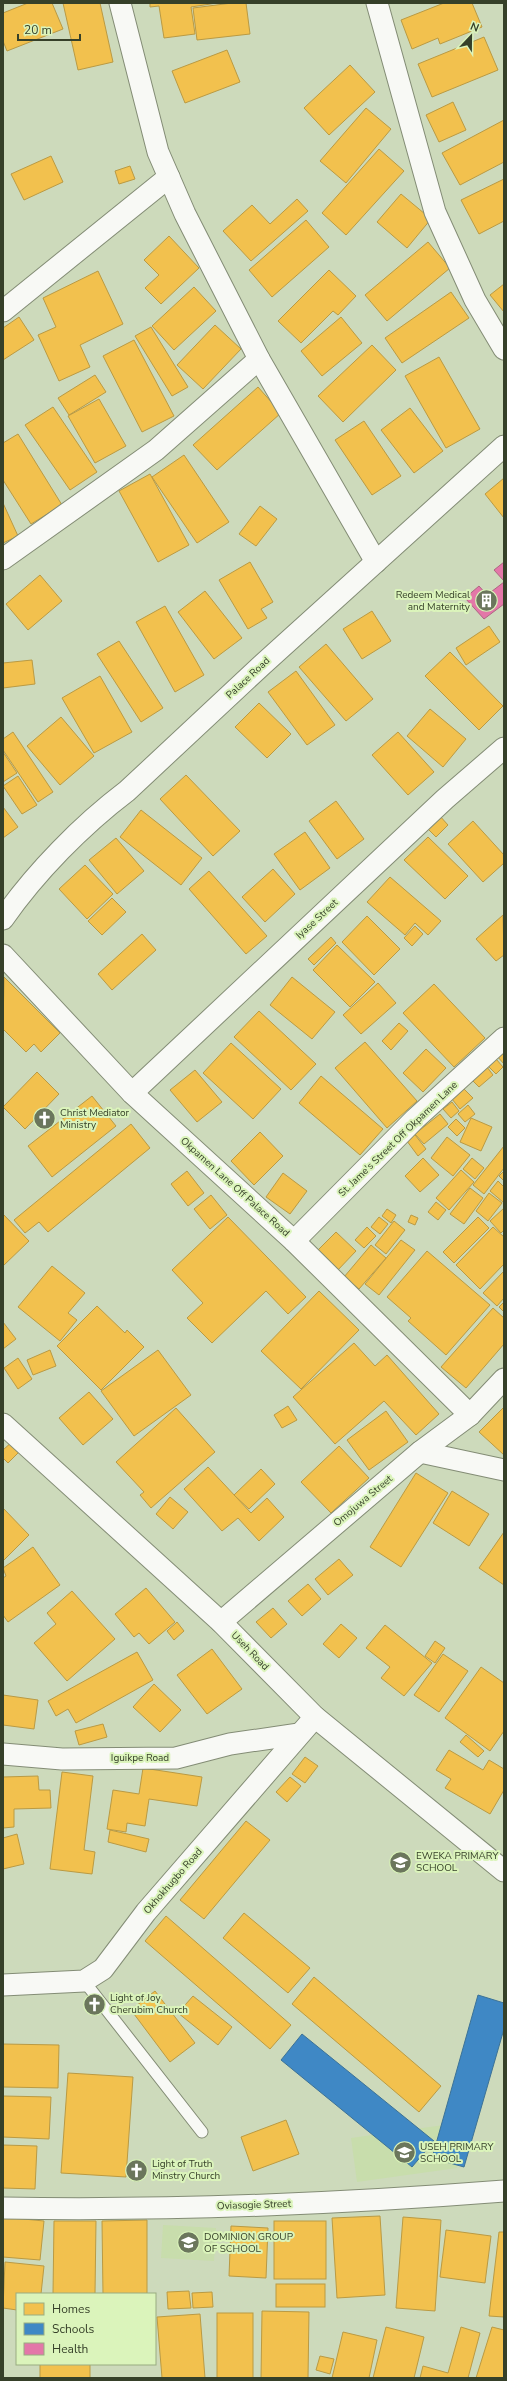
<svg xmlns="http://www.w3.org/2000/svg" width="507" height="2381" viewBox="0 0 507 2381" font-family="'Nunito Sans',sans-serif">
  <rect width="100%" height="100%" fill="#cddabb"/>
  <g fill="#c8ddac">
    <polygon points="451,2124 457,2168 357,2182 351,2138"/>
    <polygon points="163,2225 216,2228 214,2261 161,2258"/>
  </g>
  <g fill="#f2c14e" stroke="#ba9a43">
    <polygon points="28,3 52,3 63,29 7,51 3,41 3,13"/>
    <polygon points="63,3 100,3 113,62 78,70"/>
    <polygon points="150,3 217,3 191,7 195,34 164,38 159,6 150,7"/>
    <polygon points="232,3 246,3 250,34 197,40 193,8"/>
    <polygon points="444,3 472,3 482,27 440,44 438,38 412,49 401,20"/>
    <polygon points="484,37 498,70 432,97 418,64"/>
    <polygon points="227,50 240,82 185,103 172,71"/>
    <polygon points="350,65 375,92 329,135 304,108"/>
    <polygon points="453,102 466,130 439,142 426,115"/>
    <polygon points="366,108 391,129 346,183 320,161"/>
    <polygon points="504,120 504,162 460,185 442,153"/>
    <polygon points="379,149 404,171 346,235 322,213"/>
    <polygon points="51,156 63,182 24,200 11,174"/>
    <polygon points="130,166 135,179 119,184 115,171"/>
    <polygon points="504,179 504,221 479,234 461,200"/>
    <polygon points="401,194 431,219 407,248 377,222"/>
    <polygon points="297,199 308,211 251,261 223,231 252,205 270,224"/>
    <polygon points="306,220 329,247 272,297 249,270"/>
    <polygon points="169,236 199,268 161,304 145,288 159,275 144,260"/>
    <polygon points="428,242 450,268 387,321 365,295"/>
    <polygon points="329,270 356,296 338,315 333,311 301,343 278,321"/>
    <polygon points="98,271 123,324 80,345 90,367 59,381 38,335 56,327 43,298"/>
    <polygon points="504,284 504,312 490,295"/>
    <polygon points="194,287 216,311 174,350 152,326"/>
    <polygon points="451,292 469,318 402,363 385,338"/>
    <polygon points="19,317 34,340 3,360 3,328"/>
    <polygon points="341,317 362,343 322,376 301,351"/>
    <polygon points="215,325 241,349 203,389 177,365"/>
    <polygon points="151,327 188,387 172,396 135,336"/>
    <polygon points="134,340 174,416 142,432 103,356"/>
    <polygon points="372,345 396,370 343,422 318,396"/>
    <polygon points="439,357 480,429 446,448 405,376"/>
    <polygon points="95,375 106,392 69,415 58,398"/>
    <polygon points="258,387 281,413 217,470 193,445"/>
    <polygon points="99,399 126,446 95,463 68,416"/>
    <polygon points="53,407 97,472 70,490 25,425"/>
    <polygon points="410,408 443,451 414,473 381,430"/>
    <polygon points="364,421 401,476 372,495 335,440"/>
    <polygon points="18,434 62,505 31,524 3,480 3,443"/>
    <polygon points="184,455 229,522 197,543 152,477"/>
    <polygon points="150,474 189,545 158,562 119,491"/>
    <polygon points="504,478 504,518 485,494"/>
    <polygon points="3,503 18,536 3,543"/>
    <polygon points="260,506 277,519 256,546 239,534"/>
    <polygon points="250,562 273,602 261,609 267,618 248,629 219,580"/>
    <polygon points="40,575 62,601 28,630 6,604"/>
    <polygon points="205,591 242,638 214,659 178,612"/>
    <polygon points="165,606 204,675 175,692 136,622"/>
    <polygon points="372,611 391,641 362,659 343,629"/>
    <polygon points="489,626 500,642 466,665 456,648"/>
    <polygon points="119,641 163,708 141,722 97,654"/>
    <polygon points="326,644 373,699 346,721 299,667"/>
    <polygon points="450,652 503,706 479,730 425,676"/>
    <polygon points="32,660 35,684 3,688 3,663"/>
    <polygon points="296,671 335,725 307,745 268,692"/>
    <polygon points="100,676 132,732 94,753 62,698"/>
    <polygon points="259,703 291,734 267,758 235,727"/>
    <polygon points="430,709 466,739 443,767 407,736"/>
    <polygon points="61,717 94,756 60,785 27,746"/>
    <polygon points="13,732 53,792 38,802 3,750 3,739"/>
    <polygon points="398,732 434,772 408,795 372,755"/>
    <polygon points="3,752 17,773 3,782"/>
    <polygon points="186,775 240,831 213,856 160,799"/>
    <polygon points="18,776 37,805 22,814 3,786"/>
    <polygon points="336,801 364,839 337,859 309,821"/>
    <polygon points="3,807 18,827 3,838"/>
    <polygon points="141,810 202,858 181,885 120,837"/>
    <polygon points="439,815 448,825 436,837 426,827"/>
    <polygon points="473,821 504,855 504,863 483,882 448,844"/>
    <polygon points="305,832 330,868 300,890 274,854"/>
    <polygon points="428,837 468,876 445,899 404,860"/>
    <polygon points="116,838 144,871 117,894 89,860"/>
    <polygon points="85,865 113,894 87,919 59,889"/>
    <polygon points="273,869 295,894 265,922 242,897"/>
    <polygon points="209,871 267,936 246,954 189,889"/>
    <polygon points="390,877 441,921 428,935 415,923 405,935 367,902"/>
    <polygon points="112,898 126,912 102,935 88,921"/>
    <polygon points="503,915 504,955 496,961 476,939"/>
    <polygon points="367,916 400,949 374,975 342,942"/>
    <polygon points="415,926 423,934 412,946 404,938"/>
    <polygon points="142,934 156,950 112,990 98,974"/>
    <polygon points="331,937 336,943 314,965 308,959"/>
    <polygon points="337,945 375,982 350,1007 313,970"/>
    <polygon points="4,977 60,1033 41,1052 34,1044 26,1052 3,1029"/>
    <polygon points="292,977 335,1012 312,1039 270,1005"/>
    <polygon points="378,983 396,1003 361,1034 343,1015"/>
    <polygon points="434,984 485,1038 454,1067 403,1013"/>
    <polygon points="259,1011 316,1064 291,1090 234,1037"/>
    <polygon points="399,1023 408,1031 391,1050 382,1041"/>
    <polygon points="365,1042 417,1101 387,1128 335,1068"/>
    <polygon points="231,1043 281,1089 253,1119 203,1073"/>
    <polygon points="426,1049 446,1068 423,1092 403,1073"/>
    <polygon points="504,1050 504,1064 497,1056"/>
    <polygon points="496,1059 503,1067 496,1074 488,1066"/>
    <polygon points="487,1067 493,1075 479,1087 472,1080"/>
    <polygon points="195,1070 222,1102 197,1122 170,1090"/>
    <polygon points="37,1072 59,1094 25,1129 3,1107"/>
    <polygon points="321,1076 383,1129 360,1155 299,1103"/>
    <polygon points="464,1089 473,1098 460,1109 452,1099"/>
    <polygon points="92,1096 116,1126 52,1177 28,1146"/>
    <polygon points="452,1102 459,1111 451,1118 443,1109"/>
    <polygon points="468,1105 475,1114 465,1122 458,1114"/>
    <polygon points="440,1114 448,1124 424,1144 415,1134"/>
    <polygon points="471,1118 492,1127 481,1151 460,1142"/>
    <polygon points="456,1119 465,1128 457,1136 448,1127"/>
    <polygon points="131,1124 150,1148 48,1232 39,1222 25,1233 14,1220"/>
    <polygon points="412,1131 426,1149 418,1156 404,1137"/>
    <polygon points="260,1132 283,1156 254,1185 231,1161"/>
    <polygon points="447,1137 470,1155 453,1176 431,1158"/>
    <polygon points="504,1146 504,1168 484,1194 473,1185"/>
    <polygon points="423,1158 439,1175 420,1192 405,1176"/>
    <polygon points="472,1158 484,1168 475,1179 463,1169"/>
    <polygon points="461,1170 474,1182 449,1210 436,1198"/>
    <polygon points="187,1171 204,1193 188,1206 171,1184"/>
    <polygon points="504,1171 504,1181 499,1176"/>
    <polygon points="283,1173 307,1191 290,1214 266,1197"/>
    <polygon points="498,1181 504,1187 504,1203 490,1191"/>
    <polygon points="470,1188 483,1198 464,1224 450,1214"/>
    <polygon points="489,1193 502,1203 488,1221 476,1211"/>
    <polygon points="211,1195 227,1215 210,1229 194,1209"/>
    <polygon points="436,1202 446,1210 438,1220 428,1212"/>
    <polygon points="504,1208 504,1230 501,1233 490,1221"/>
    <polygon points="387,1209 396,1215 391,1223 382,1216"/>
    <polygon points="3,1214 29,1241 3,1266"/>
    <polygon points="411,1215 418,1218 415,1225 408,1222"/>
    <polygon points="228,1217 306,1297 288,1314 266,1291 212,1343 187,1318 203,1303 172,1270"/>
    <polygon points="379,1217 388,1224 380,1234 371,1227"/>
    <polygon points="478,1217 489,1228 454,1263 443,1252"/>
    <polygon points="394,1221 405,1230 386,1254 375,1245"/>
    <polygon points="367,1227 376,1236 364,1248 355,1240"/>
    <polygon points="493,1227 504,1237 504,1264 480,1289 456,1265"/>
    <polygon points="336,1232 356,1251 336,1272 316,1252"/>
    <polygon points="401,1240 415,1250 379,1295 365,1284"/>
    <polygon points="371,1245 386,1258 359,1289 344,1277"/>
    <polygon points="427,1251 490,1305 446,1355 408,1321 411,1318 387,1297"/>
    <polygon points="52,1266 85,1293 68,1313 77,1320 60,1341 18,1307"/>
    <polygon points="504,1271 504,1298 497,1306 483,1293"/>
    <polygon points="319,1291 359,1330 301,1389 261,1351"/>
    <polygon points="504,1302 504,1312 499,1307"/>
    <polygon points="97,1306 125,1333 127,1330 144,1347 101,1390 57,1346"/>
    <polygon points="493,1308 504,1318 504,1344 466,1388 441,1367"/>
    <polygon points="3,1322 16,1339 3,1349"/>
    <polygon points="354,1343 375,1366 387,1355 439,1414 416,1435 384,1401 335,1444 293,1397"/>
    <polygon points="50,1350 56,1366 33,1375 27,1360"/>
    <polygon points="158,1350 191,1395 134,1436 101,1391"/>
    <polygon points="18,1358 32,1379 18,1389 4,1368"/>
    <polygon points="89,1392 113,1419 83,1445 59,1418"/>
    <polygon points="288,1406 297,1420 282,1428 274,1415"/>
    <polygon points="504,1407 504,1455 479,1432"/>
    <polygon points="176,1408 215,1452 151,1508 140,1495 144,1492 116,1462"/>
    <polygon points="386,1411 408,1442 369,1470 347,1440"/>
    <polygon points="13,1441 21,1450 8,1463 3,1458 3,1450"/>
    <polygon points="339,1446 369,1478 331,1513 301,1482"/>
    <polygon points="208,1467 251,1513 267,1498 284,1517 259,1541 238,1518 222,1531 184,1489"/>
    <polygon points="261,1469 275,1484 249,1509 234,1495"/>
    <polygon points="416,1473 448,1493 401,1567 370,1547"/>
    <polygon points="452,1491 489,1514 469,1546 433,1523"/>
    <polygon points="170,1497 188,1512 173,1529 156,1514"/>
    <polygon points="3,1508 29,1535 3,1561"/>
    <polygon points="504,1532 504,1585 479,1568"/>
    <polygon points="33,1547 60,1585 8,1622 3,1615 3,1578 6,1576 3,1568"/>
    <polygon points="339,1559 353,1575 328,1595 315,1579"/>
    <polygon points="308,1584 321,1599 302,1616 288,1601"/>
    <polygon points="146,1588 175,1622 149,1644 139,1633 134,1637 115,1614"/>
    <polygon points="72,1591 115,1639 67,1681 34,1643 56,1624 47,1613"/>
    <polygon points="273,1608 287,1624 271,1638 256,1622"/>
    <polygon points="177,1622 184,1631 174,1640 167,1631"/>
    <polygon points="341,1624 357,1638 339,1658 323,1644"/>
    <polygon points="385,1625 432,1663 404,1696 381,1678 390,1667 366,1648"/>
    <polygon points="435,1641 445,1648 435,1663 425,1656"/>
    <polygon points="212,1649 242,1689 207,1714 177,1675"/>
    <polygon points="137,1652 153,1680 76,1723 68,1709 56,1716 48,1701"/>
    <polygon points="443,1654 468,1671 439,1712 414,1695"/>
    <polygon points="481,1667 504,1683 504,1731 490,1751 445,1718"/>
    <polygon points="154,1684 181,1710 160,1732 133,1707"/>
    <polygon points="3,1695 38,1700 34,1729 3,1725"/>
    <polygon points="103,1724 107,1737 79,1745 75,1731"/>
    <polygon points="466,1735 484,1751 478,1757 460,1742"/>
    <polygon points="449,1750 483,1770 489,1760 504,1769 504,1790 490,1814 445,1788 451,1779 436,1770"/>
    <polygon points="305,1757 318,1766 305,1783 292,1774"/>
    <polygon points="143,1768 202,1777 197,1806 149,1799 145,1826 127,1823 126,1832 107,1829 113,1790 139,1794"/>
    <polygon points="62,1772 93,1776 84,1850 95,1852 92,1874 50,1869"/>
    <polygon points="38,1776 39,1790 50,1790 51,1808 14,1809 14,1827 3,1828 3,1777"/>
    <polygon points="290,1777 301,1786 287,1802 276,1792"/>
    <polygon points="246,1821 270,1840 204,1919 180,1900"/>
    <polygon points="110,1830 149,1839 146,1852 108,1842"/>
    <polygon points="17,1834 24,1864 3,1869 3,1838"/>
    <polygon points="244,1913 310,1968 288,1993 223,1938"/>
    <polygon points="166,1916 291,2025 270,2049 145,1941"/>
    <polygon points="314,1977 441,2086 419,2112 292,2004"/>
    <polygon points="155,1991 195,2043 170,2062 131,2010"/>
    <polygon points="193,1996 232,2027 218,2045 178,2013"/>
    <polygon points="3,2044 59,2045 58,2088 3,2087"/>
    <polygon points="68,2073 133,2077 126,2177 61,2173"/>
    <polygon points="3,2096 51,2097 49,2139 3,2137"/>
    <polygon points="286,2120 299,2154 253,2171 241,2137"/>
    <polygon points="3,2145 37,2146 35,2189 3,2188"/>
    <polygon points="380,2216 385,2295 337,2298 332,2218"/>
    <polygon points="3,2217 44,2221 40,2260 3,2257"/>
    <polygon points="403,2217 441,2220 435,2311 396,2308"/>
    <polygon points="147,2220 147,2294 103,2294 102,2221"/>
    <polygon points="54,2221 96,2221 95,2294 53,2294"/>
    <rect x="274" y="2221" width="52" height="58"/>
    <polygon points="231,2226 268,2228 266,2278 229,2276"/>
    <polygon points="446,2230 491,2236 485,2283 440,2277"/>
    <polygon points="499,2232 504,2232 504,2317 489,2316"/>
    <polygon points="5,2262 44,2266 41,2294 17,2294 17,2310 3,2308"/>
    <rect x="276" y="2284" width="49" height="23"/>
    <polygon points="189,2291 191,2308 168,2309 167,2292"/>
    <polygon points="212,2292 213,2307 193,2308 192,2293"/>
    <polygon points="262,2311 309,2312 308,2378 261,2378"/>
    <rect x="217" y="2313" width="36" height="65"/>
    <polygon points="200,2314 205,2378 162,2378 157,2317"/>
    <polygon points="386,2327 424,2337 414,2378 373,2378"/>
    <polygon points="461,2327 480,2333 468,2378 420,2378 423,2366 448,2373"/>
    <polygon points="492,2327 504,2330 504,2378 476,2378"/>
    <polygon points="343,2332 377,2340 369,2378 332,2378"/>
    <polygon points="320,2356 334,2359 330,2374 316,2370"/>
    <rect x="40" y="2364" width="50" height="14"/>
  </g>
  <g fill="#3f88c5" stroke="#3c7296">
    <polygon points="478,1995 504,2003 504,2029 464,2167 432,2158"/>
    <polygon points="302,2034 434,2141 412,2167 281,2060"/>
  </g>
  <g fill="#e377a8" stroke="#af6682">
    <polygon points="504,562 504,581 494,570"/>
    <polygon points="504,582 504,604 484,619 465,598 479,586 487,595"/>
  </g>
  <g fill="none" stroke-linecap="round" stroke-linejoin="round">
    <defs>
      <polyline id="service" points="84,1981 202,2132"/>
      <g id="minor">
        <polyline points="120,3 158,152 185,214 259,359 376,562"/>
        <polyline points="377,3 435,212 475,300 504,349"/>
        <polyline points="3,311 169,177"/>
        <polyline points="3,559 156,450 259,359"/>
        <path d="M3,919C35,873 82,825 127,791L262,665L504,446"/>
        <polyline points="3,955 132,1093 294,1241 470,1415"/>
        <polyline points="132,1093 445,799 504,748"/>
        <polyline points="294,1241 415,1119 504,1038"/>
        <polyline points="3,1424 221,1622 315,1717 504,1871"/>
        <polyline points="420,1452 504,1470"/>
        <polyline points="221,1622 420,1452 470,1415 504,1379"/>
        <polyline points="3,1754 62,1759 176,1758 230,1744 299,1734"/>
        <polyline points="3,1985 84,1981 103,1969 146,1912 315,1717"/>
        <path d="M3,2208C170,2211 337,2204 504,2191"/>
      </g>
    </defs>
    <use href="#service" stroke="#838c75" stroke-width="13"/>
    <use href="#minor" stroke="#838c75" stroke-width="23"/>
    <use href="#service" stroke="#f8f9f5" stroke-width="11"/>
    <use href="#minor" stroke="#f8f9f5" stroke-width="21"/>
  </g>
  <defs>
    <symbol id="building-disc" viewBox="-11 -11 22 22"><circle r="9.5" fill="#6b765c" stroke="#dbf4bb"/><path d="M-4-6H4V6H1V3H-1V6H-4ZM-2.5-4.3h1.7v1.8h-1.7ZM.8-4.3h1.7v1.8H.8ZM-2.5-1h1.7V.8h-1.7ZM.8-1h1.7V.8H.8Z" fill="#fff"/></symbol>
    <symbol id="church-disc" viewBox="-11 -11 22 22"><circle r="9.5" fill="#6b765c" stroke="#dbf4bb"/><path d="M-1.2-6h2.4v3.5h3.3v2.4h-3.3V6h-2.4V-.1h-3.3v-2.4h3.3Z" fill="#fff"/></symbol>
    <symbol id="school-disc" viewBox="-11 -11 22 22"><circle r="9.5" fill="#6b765c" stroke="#dbf4bb"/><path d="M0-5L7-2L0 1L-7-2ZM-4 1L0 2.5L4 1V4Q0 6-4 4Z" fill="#fff"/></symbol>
  </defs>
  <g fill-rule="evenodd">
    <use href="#building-disc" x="474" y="588" width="25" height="25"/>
    <use href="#church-disc" x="32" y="1106" width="25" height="25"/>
    <use href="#school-disc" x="388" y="1850" width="25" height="25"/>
    <use href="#church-disc" x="82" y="1992" width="25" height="25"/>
    <use href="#school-disc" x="392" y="2140" width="25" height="25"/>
    <use href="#church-disc" x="124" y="2158" width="25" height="25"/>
    <use href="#school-disc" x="176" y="2230" width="25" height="25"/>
  </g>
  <g text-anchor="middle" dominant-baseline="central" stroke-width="4" stroke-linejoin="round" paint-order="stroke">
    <g font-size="10" fill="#364029" stroke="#dbf4bb" text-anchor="start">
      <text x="470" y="595" text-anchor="end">Redeem Medical<tspan x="470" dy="12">and Maternity</tspan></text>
      <text x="60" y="1113">Christ Mediator<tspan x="60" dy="12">Ministry</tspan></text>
      <text x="416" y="1856">EWEKA PRIMARY<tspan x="416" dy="12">SCHOOL</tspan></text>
      <text x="110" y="1998">Light of Joy<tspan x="110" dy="12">Cherubim Church</tspan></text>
      <text x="420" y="2147">USEH PRIMARY<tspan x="420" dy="12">SCHOOL</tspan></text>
      <text x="152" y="2164">Light of Truth<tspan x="152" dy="12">Minstry Church</tspan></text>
      <text x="204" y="2237">DOMINION GROUP<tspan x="204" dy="12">OF SCHOOL</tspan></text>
    </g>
    <g font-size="10" fill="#364029" stroke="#dbf4bb">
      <text transform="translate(248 678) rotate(-43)">Palace Road</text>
      <text transform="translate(317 919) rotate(-43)">Iyase Street</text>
      <text transform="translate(398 1139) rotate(-44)">St. Jame's Street Off Okpamen Lane</text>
      <text transform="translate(235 1187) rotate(42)">Okpamen Lane Off Palace Road</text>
      <text transform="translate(363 1501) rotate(-40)">Omojuwa Street</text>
      <text transform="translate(250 1651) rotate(46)">Useh Road</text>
      <text x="140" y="1758">Iguikpe Road</text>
      <text transform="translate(173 1881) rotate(-49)">Okhokhugbo Road</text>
      <text transform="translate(254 2205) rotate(-2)">Oviasogie Street</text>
    </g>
  </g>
  <rect width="507" height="2381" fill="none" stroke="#364029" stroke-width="8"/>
  <rect x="16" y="2293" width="140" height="72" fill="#dbf4bb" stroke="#99ac81"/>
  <rect x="24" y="2303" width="20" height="12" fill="#f2c14e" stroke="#99ac81"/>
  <text x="52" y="2313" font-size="12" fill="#364029">Homes</text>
  <rect x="24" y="2323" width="20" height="12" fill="#3f88c5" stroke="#99ac81"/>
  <text x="52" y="2333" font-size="12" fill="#364029">Schools</text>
  <rect x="24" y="2343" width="20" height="12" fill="#e377a8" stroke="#99ac81"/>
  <text x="52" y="2353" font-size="12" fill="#364029">Health</text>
  <g transform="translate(471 36) rotate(22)" stroke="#dbf4bb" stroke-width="3" paint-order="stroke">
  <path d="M0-3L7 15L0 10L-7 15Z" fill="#364029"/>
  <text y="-6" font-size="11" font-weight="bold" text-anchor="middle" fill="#364029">N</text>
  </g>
  <path d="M18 34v6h62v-6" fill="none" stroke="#364029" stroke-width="2"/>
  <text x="24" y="34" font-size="12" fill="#364029" stroke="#dbf4bb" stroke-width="3" paint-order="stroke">20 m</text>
</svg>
